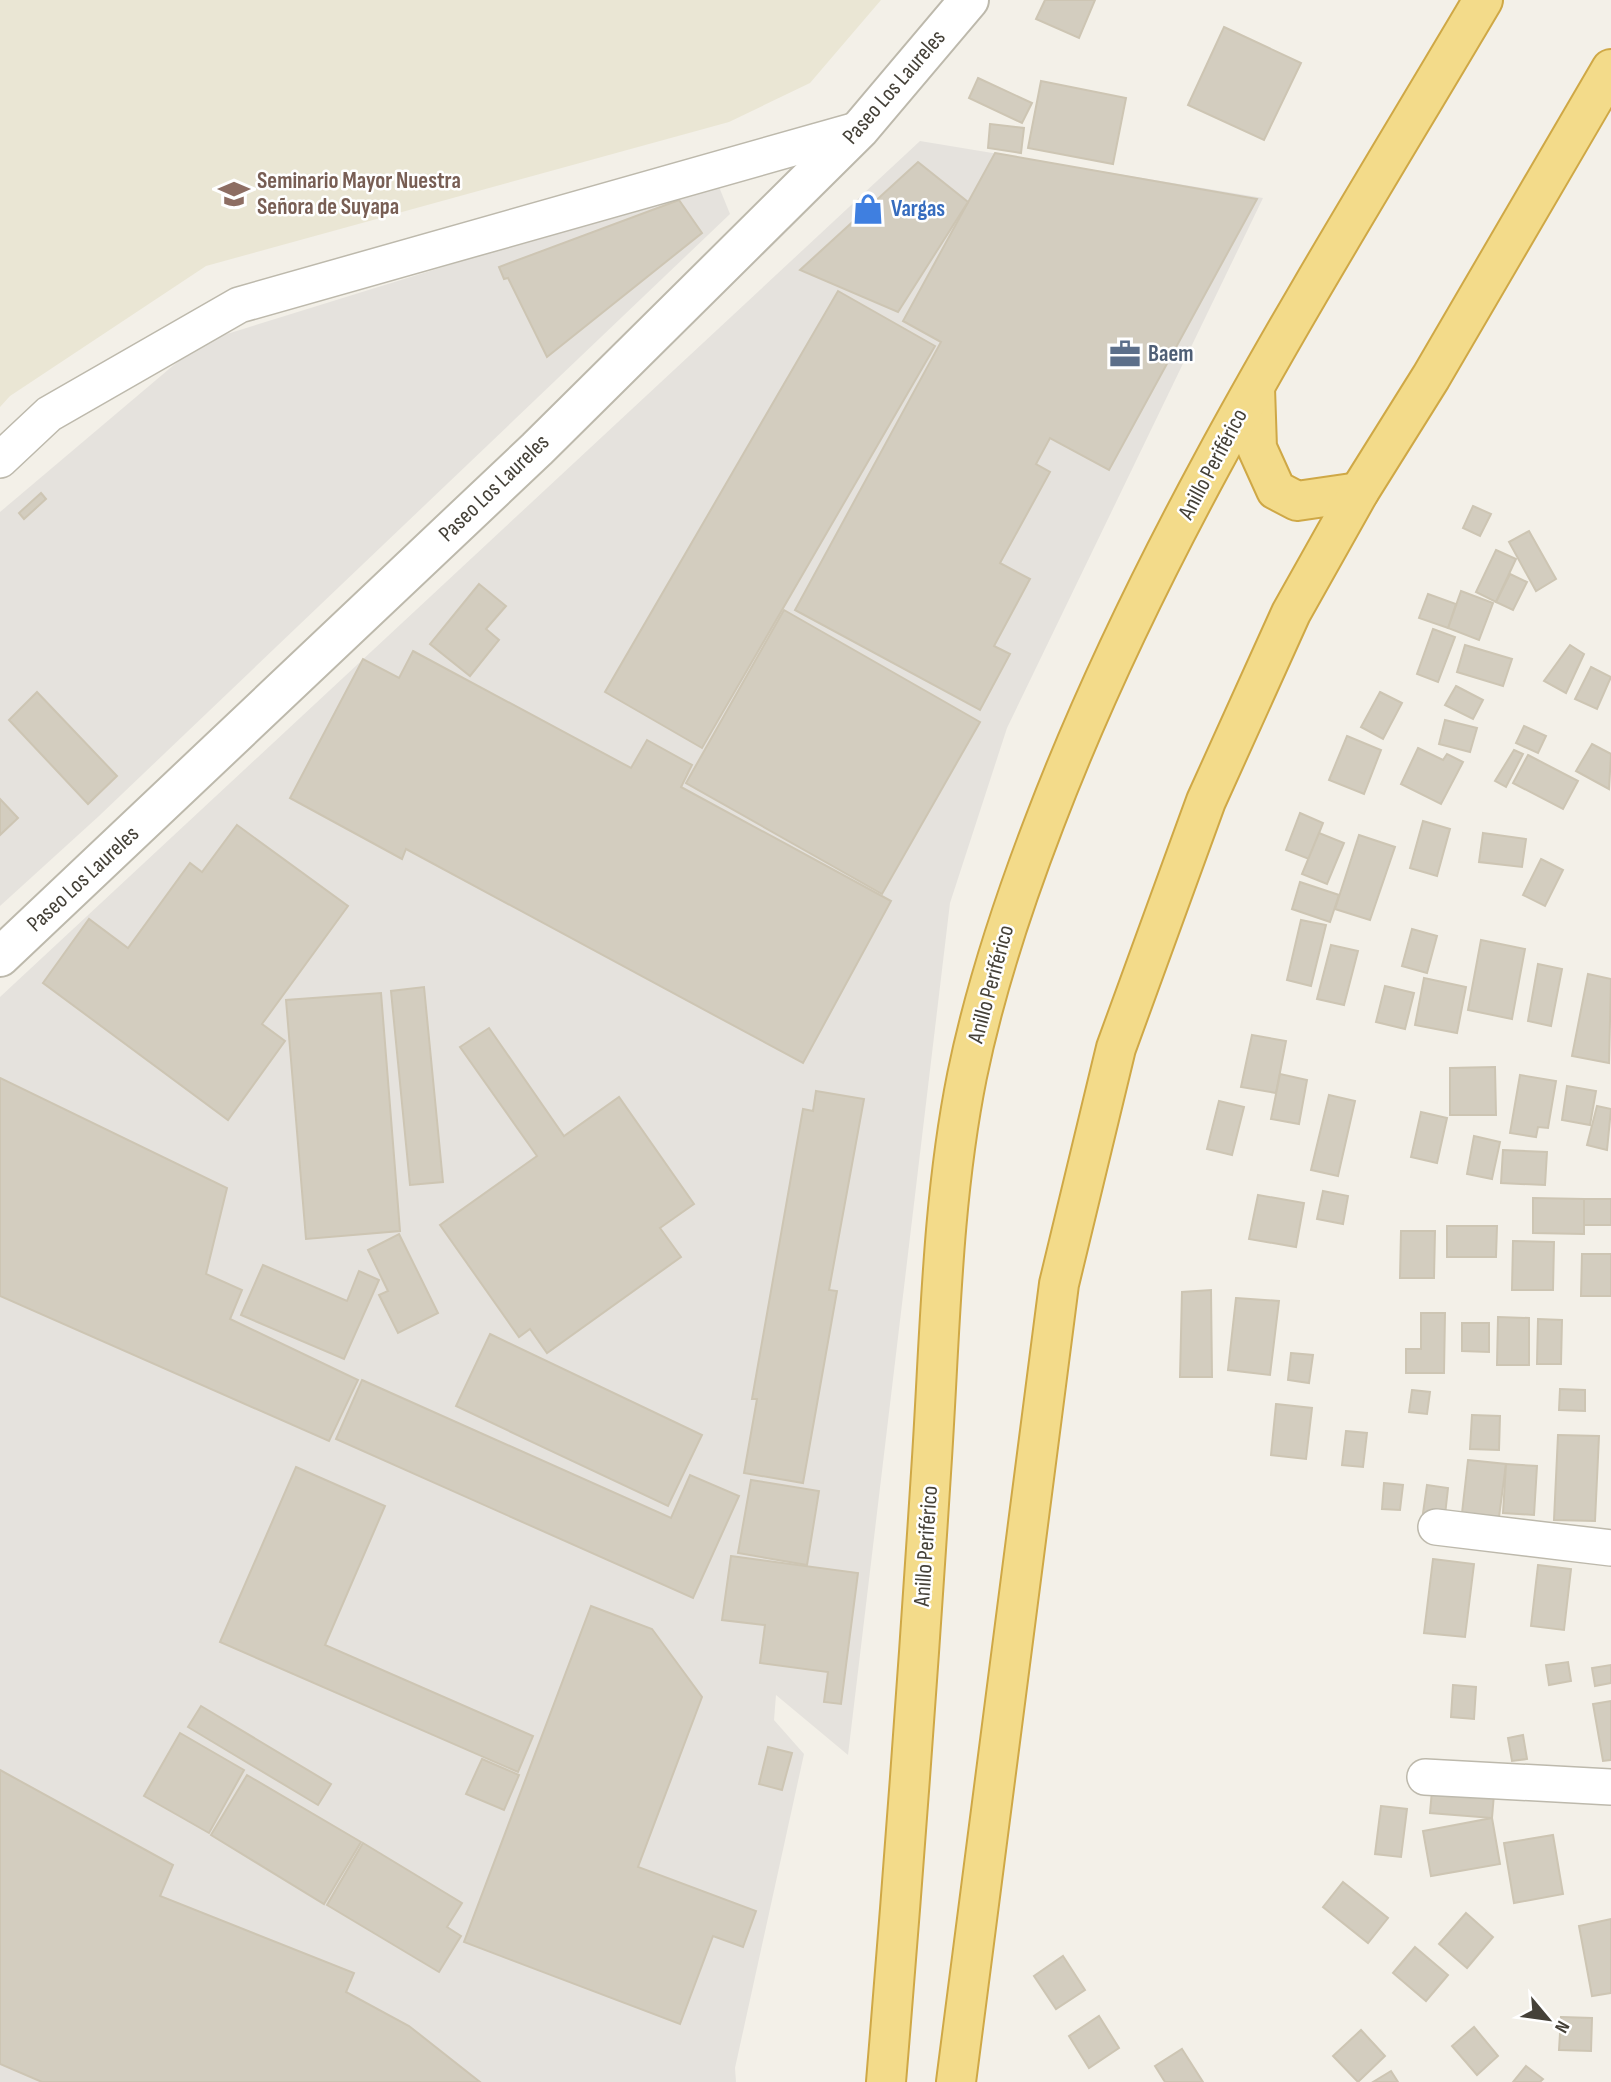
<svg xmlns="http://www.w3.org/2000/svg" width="1611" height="2082" viewBox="0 0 1611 2082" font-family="'Sofia Sans Condensed',sans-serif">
  <rect width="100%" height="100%" fill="#f3f0e8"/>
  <g fill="#e5e2dd">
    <polygon points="920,141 1263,198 1007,728 950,903 848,1755 776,1695 774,1720 804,1754 735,2068 736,2082 0,2082 0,997"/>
    <polygon points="717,182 730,214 99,816 0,906 0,512 201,342"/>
  </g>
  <polygon fill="#eae6d4" points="0,0 881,0 810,83 729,122 206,266 10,396 0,407"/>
  <g fill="#d3cdbf" stroke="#cdc5b3" stroke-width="2">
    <polygon points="1045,0 1095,0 1079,38 1036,19"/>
    <polygon points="1224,27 1301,63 1264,140 1188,105"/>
    <polygon points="978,78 1032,103 1022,123 969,98"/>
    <polygon points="1041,81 1126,98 1113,164 1028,148"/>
    <polygon points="990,124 1024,128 1021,153 988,148"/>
    <polygon points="995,153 1257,199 1109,470 1050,438 1036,464 1050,472 1000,563 1030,579 994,646 1010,654 980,710 795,610 941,342 903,321"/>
    <polygon points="918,162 968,202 898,312 800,270"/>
    <polygon points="679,200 702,233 547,357 508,278 504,279 499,267"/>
    <polygon points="838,291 935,346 702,748 605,692"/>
    <polygon points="41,493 46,499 24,519 19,513"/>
    <polygon points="1473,506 1491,514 1480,536 1463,528"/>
    <polygon points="1529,531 1556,579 1536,591 1509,542"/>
    <polygon points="1496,550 1516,559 1496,602 1476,592"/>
    <polygon points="1510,574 1527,582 1513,610 1496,602"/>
    <polygon points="479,584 506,606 486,629 499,640 470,676 430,644"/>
    <polygon points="1461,591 1493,603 1479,640 1448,628"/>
    <polygon points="1428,594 1456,604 1448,628 1419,618"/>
    <polygon points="784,610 980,722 882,894 686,783"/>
    <polygon points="1433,629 1455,637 1438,682 1417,674"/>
    <polygon points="1465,645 1512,659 1503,686 1457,672"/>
    <polygon points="1570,645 1584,654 1566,693 1544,681"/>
    <polygon points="413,651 631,768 647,740 692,765 681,787 891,901 803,1063 406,849 402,859 290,798 363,659 399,678"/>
    <polygon points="1591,667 1611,677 1597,709 1575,699"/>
    <polygon points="1456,686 1483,700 1473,719 1445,705"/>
    <polygon points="37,692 117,776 88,804 9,720"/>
    <polygon points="1380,692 1402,703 1383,739 1361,727"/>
    <polygon points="1445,720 1477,728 1470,752 1439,744"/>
    <polygon points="1524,726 1546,736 1538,753 1516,743"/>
    <polygon points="1347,736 1381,750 1364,794 1329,780"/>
    <polygon points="1592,744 1611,754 1609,789 1576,771"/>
    <polygon points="1418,748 1443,760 1447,754 1463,762 1441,804 1401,784"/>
    <polygon points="1514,750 1523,754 1506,787 1495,781"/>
    <polygon points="1528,755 1578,781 1563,809 1513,783"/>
    <polygon points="0,799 18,818 0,835"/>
    <polygon points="1300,813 1323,823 1309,859 1286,850"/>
    <polygon points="1423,821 1450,829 1437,876 1410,868"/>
    <polygon points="237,825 348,906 262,1024 285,1041 228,1120 43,983 89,919 128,948 190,863 202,872"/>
    <polygon points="1319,833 1344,843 1327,884 1302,874"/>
    <polygon points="1483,833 1526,839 1522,867 1479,862"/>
    <polygon points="1359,835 1395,847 1370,920 1335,909"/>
    <polygon points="1541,859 1563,870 1545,906 1523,895"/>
    <polygon points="1300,882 1339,895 1330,922 1292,909"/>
    <polygon points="1301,920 1326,925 1311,986 1287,980"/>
    <polygon points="1412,929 1437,936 1427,973 1402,966"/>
    <polygon points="1481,940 1525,949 1512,1019 1468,1010"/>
    <polygon points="1331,945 1358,951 1344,1005 1317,999"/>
    <polygon points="1538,964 1562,969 1551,1026 1528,1021"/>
    <polygon points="1588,974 1611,979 1609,1063 1572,1056"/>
    <polygon points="1424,978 1466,987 1457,1033 1415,1025"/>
    <polygon points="1385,986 1414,993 1405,1029 1376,1022"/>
    <polygon points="424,987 443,1182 410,1185 391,991"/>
    <polygon points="381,993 400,1231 306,1239 286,1000"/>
    <polygon points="489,1028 564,1136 619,1097 694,1204 660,1228 681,1257 547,1353 530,1329 519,1337 440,1225 537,1156 460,1047"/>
    <polygon points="1252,1035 1286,1041 1276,1093 1241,1087"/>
    <polygon points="1495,1067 1496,1115 1450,1115 1450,1068"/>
    <polygon points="1280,1074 1307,1080 1299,1124 1271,1119"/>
    <polygon points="1520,1075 1556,1081 1548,1128 1538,1127 1536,1137 1510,1133"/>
    <polygon points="0,1078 227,1188 206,1274 242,1290 230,1319 358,1380 329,1441 0,1296"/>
    <polygon points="1567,1086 1596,1091 1590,1125 1562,1120"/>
    <polygon points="816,1091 864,1099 829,1290 837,1291 803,1483 744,1473 757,1399 752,1399 803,1109 813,1111"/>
    <polygon points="1329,1095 1355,1101 1338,1176 1311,1170"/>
    <polygon points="1219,1101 1244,1107 1232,1155 1207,1149"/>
    <polygon points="1597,1106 1611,1109 1607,1150 1587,1145"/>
    <polygon points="1421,1112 1447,1118 1437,1163 1411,1157"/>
    <polygon points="1474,1136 1500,1142 1492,1179 1467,1174"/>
    <polygon points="1503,1150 1547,1152 1545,1185 1501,1183"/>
    <polygon points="1323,1191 1348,1196 1343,1224 1317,1219"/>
    <polygon points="1258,1195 1304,1203 1296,1247 1249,1239"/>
    <polygon points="1533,1198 1584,1199 1584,1234 1533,1233"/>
    <rect x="1584" y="1199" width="27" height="26"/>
    <polygon points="1447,1226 1497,1226 1496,1257 1447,1257"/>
    <polygon points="1401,1231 1435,1231 1434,1278 1400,1278"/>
    <polygon points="399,1234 438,1313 398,1333 379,1295 388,1291 368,1250"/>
    <polygon points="1513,1241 1554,1242 1553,1290 1512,1290"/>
    <polygon points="1582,1254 1611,1254 1611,1296 1581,1296"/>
    <polygon points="263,1265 347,1301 359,1271 379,1280 344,1359 241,1315"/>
    <polygon points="1211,1290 1212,1377 1180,1377 1182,1292"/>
    <polygon points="1236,1298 1279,1301 1270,1375 1228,1370"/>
    <polygon points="1421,1313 1445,1313 1444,1373 1406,1373 1406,1349 1421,1349"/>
    <polygon points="1498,1317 1529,1318 1529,1365 1497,1365"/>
    <polygon points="1538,1319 1562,1320 1561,1364 1537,1364"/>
    <polygon points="1462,1323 1489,1323 1489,1352 1462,1351"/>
    <polygon points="490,1334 702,1435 668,1506 456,1406"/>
    <polygon points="1291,1353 1313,1355 1309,1383 1288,1380"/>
    <polygon points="362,1380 671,1518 690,1475 739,1496 693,1598 336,1439"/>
    <polygon points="1560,1389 1585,1390 1585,1411 1559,1410"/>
    <polygon points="1412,1390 1430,1392 1427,1414 1409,1412"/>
    <polygon points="1276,1404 1312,1408 1306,1459 1271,1455"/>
    <polygon points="1472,1415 1500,1416 1499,1450 1470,1449"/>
    <polygon points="1346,1431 1367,1433 1363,1467 1342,1465"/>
    <polygon points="1558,1435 1599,1436 1595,1521 1554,1520"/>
    <polygon points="1468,1460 1506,1464 1499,1517 1462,1513"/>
    <polygon points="1506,1464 1537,1466 1534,1515 1503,1513"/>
    <polygon points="296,1467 385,1506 325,1645 533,1736 518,1772 220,1642"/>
    <polygon points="751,1480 819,1491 807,1565 738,1553"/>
    <polygon points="1384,1483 1403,1485 1400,1510 1382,1509"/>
    <polygon points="1427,1485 1448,1488 1445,1515 1423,1513"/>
    <polygon points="731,1556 858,1573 841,1704 824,1702 828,1672 760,1663 765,1625 722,1620"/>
    <polygon points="1433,1559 1474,1564 1465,1637 1424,1633"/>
    <polygon points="1538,1565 1571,1569 1564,1630 1531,1626"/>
    <polygon points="591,1606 652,1629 702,1697 638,1867 756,1911 743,1947 713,1936 680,2024 464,1942"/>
    <polygon points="1568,1662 1571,1681 1549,1685 1546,1665"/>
    <polygon points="1611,1665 1611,1683 1595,1686 1592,1668"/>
    <polygon points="1453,1685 1476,1687 1474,1719 1451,1717"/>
    <polygon points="1611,1701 1611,1760 1603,1761 1593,1704"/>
    <polygon points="201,1706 331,1784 318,1805 188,1727"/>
    <polygon points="180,1733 244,1770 209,1833 144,1796"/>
    <polygon points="1523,1735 1527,1759 1512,1761 1508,1738"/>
    <polygon points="768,1747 792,1753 782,1790 759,1784"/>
    <polygon points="482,1759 519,1775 504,1810 466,1794"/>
    <polygon points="0,1770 173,1865 160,1896 354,1973 346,1992 409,2026 480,2082 42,2082 0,2064"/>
    <polygon points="247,1775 361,1842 324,1904 211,1835"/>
    <polygon points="1432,1790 1494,1794 1492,1818 1430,1813"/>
    <polygon points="1381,1806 1407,1809 1401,1857 1375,1854"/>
    <polygon points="1492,1818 1500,1864 1431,1876 1423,1831"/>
    <polygon points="1553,1835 1563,1894 1514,1903 1504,1843"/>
    <polygon points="363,1843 462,1903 447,1927 461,1936 439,1972 327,1905"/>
    <polygon points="1343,1882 1388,1918 1368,1943 1323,1907"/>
    <polygon points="1466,1913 1493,1937 1467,1968 1439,1944"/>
    <polygon points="1611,1919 1611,1993 1592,1996 1579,1926"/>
    <polygon points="1415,1947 1448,1975 1426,2001 1393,1973"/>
    <polygon points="1063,1956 1085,1990 1056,2009 1034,1976"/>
    <polygon points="1099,2016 1119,2048 1089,2068 1069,2036"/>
    <polygon points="1561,2017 1592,2018 1591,2051 1559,2050"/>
    <polygon points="1474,2027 1498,2056 1477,2075 1452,2046"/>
    <polygon points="1361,2030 1385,2056 1358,2082 1333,2056"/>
    <polygon points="1182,2049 1203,2082 1165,2082 1155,2066"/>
    <polygon points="1526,2066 1543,2079 1540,2082 1513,2082"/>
    <polygon points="1391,2071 1398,2082 1373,2082"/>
  </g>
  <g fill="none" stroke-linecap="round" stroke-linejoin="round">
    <defs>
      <g id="minor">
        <polyline points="0,460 49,414 239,305 860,129"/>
        <polyline points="1436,1527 1611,1548"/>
        <polyline points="1425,1777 1611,1787"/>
      </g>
      <polyline id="tertiary" points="0,957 537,449 860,129 969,0"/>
      <g id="trunk">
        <polyline points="1255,388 1257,448 1276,490 1297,501 1359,492"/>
        <path d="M886,2082C903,1879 918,1676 931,1473C940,1341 941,1206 967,1076C985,988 1013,904 1045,821C1156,530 1325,267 1483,0"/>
        <polyline points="956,2082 1059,1284 1116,1048 1206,801 1291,613 1359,492 1431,377 1611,69"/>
      </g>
    </defs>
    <use href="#minor" stroke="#bdb9ac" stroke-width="38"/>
    <use href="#tertiary" stroke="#bdb9ac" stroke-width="42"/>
    <use href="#trunk" stroke="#cfa846" stroke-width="42"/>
    <use href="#minor" stroke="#fff" stroke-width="35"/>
    <use href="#tertiary" stroke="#fff" stroke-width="38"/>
    <use href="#trunk" stroke="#f3db8a" stroke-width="38"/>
  </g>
  <defs>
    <symbol id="university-bare" viewBox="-9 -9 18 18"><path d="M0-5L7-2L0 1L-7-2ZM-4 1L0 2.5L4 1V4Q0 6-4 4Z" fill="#8d6e63" stroke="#fff" stroke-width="2.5" paint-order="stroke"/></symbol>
    <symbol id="shop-bare" viewBox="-9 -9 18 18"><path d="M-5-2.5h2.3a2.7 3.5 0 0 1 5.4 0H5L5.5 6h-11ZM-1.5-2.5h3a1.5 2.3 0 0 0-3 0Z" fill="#3f7fe0" stroke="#fff" stroke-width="2.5" paint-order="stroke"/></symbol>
    <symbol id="office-bare" viewBox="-9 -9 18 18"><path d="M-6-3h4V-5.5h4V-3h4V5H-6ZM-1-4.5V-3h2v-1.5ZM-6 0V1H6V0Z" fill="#5c6f8a" stroke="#fff" stroke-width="2.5" paint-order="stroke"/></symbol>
  </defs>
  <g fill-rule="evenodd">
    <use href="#university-bare" x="212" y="172" width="44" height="44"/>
    <use href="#shop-bare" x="846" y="187" width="44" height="44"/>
    <use href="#office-bare" x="1103" y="332" width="44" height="44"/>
  </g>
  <g text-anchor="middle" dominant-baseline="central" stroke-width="5" stroke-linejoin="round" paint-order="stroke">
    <g font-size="23" fill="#454138" stroke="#fff">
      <text transform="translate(894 87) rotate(-49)">Paseo Los Laureles</text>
      <text transform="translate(1213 464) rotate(-62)">Anillo Periférico</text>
      <text transform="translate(494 488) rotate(-44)">Paseo Los Laureles</text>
      <text transform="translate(83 879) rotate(-43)">Paseo Los Laureles</text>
      <text transform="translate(991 984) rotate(-75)">Anillo Periférico</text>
      <text transform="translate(926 1546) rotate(-86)">Anillo Periférico</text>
    </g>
    <g font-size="23" font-weight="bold" fill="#785e54" stroke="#fff" text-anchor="start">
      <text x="257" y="181">Seminario Mayor Nuestra<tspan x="257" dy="26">Señora de Suyapa</tspan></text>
    </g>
    <g font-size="23" font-weight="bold" fill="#366cbe" stroke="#fff" text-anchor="start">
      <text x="891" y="209">Vargas</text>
    </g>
    <g font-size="23" font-weight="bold" fill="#4e5e75" stroke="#fff" text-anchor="start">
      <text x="1148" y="354">Baem</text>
    </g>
  </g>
  <g transform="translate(1548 2019) rotate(119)" stroke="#ffffff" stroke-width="5" paint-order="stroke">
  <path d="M0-5L12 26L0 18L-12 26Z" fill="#454138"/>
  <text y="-10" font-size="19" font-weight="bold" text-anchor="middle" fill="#454138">N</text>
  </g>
</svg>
